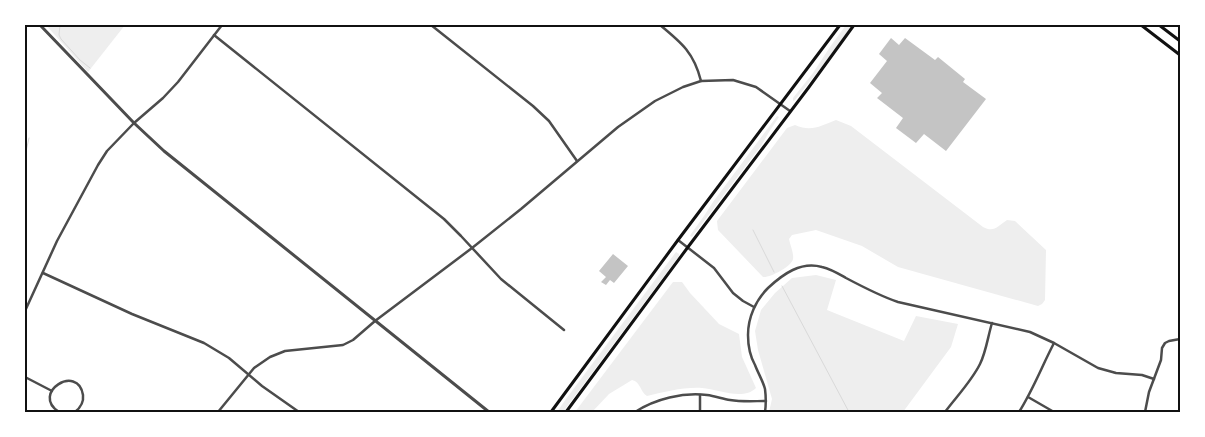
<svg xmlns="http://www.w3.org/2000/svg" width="1205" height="437" viewBox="0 0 1205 437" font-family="Raleway,sans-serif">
  <rect width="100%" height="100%" fill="#fff"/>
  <g fill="#eee">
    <polygon points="46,25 125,25 88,72"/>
    <polygon points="846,25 853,25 820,69 795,100 793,101 793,98 813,73 830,47"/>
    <polygon points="777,116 779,117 769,132 761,146 692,237 690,236 691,234 704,216 713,202"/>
    <path d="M836,120L851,126L983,227C994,233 998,226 1007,220L1015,221L1046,250L1045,300L1042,304L1038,306L898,267L862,246L816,230L792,235L789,239C790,245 794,253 793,259C792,266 770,278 763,277L718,230L717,221L787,128L795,125C811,132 821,126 836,120Z"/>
    <polygon points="676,252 679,254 679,256 563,412 557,412 566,399"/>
    <polygon points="816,275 836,280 827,310 904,341 916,316 958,324 951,347 903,412 769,412 772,399 758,350 755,331 761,310 775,293 792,278"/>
    <path d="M673,282H682L690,293L719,324L739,334L742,357L756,388C743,401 718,389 702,388C683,387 665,392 647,396C640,392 641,382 632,380L609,394L592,412H575Z"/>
  </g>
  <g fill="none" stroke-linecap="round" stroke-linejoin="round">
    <g stroke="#d9d9d9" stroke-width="1">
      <polyline points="60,25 59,35 61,39 80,60 90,68"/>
      <polyline points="25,156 29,138"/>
      <polyline points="753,230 774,272"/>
      <polyline points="782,286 849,412"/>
    </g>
  </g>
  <g fill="#c4c4c4">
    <polygon points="891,38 899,45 905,38 935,60 938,57 965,79 963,82 986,99 946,151 924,134 916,143 896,128 903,118 877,98 882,93 870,83 887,61 879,54"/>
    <polygon points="613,254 628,266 614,283 610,280 606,285 601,282 606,277 599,271"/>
  </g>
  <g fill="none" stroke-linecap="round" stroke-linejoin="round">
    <g stroke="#4c4c4c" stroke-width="2.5">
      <polyline points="431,25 533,106 549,121 577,161"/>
      <path d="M660,25C682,43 694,53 701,81"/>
      <polyline points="214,35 444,219 461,236 501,279 564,330"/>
      <polyline points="678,240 714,268 733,293 743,301 754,307"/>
      <polyline points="43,273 132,314 204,343 229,358 262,386 299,412"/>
      <polyline points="25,311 57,241 98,165 107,151 134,123 163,98 178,82 222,25"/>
      <polyline points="25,377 52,391"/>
      <polyline points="1028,397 1054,412"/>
      <path d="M59,412C30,393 78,363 83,395C84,403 80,408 75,412"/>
      <polyline points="218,412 254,368 270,357 285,351 343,345 353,340 375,321 472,248 521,209 618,127 655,101 683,87 701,81 733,80 756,87 790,111"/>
      <path d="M635,412C655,399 683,392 707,395C715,396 723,399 730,400C742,402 754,401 766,401"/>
      <polyline points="700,412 700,395"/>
      <path d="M765,412C766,405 766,397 765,389C763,381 758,373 755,365C750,356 748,345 748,335C748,317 756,300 768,288C783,274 801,261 822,267C831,269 839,274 846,278C863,287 880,296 898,302L1030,332L1054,343L1098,368L1116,373L1142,375L1154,379"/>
      <path d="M945,412C956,397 971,382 980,364C986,352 988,336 992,323"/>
      <path d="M1019,412C1033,390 1042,366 1054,343"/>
      <polyline points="1145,412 1149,392 1161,360 1162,348 1165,343 1169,341 1180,339"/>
    </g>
    <polyline stroke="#4c4c4c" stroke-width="3" points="40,25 134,123 164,151 489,412"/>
    <g stroke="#111" stroke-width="3">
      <polyline points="1141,25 1180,55"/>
      <polyline points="1159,25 1180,41"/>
      <polyline points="551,412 678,240 840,25"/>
      <polyline points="566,412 688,247 809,87 854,25"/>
    </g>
  </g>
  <rect width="1205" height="437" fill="none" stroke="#ffffff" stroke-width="52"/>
  <rect x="26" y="26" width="1153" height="385" fill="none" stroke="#111" stroke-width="2"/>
</svg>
